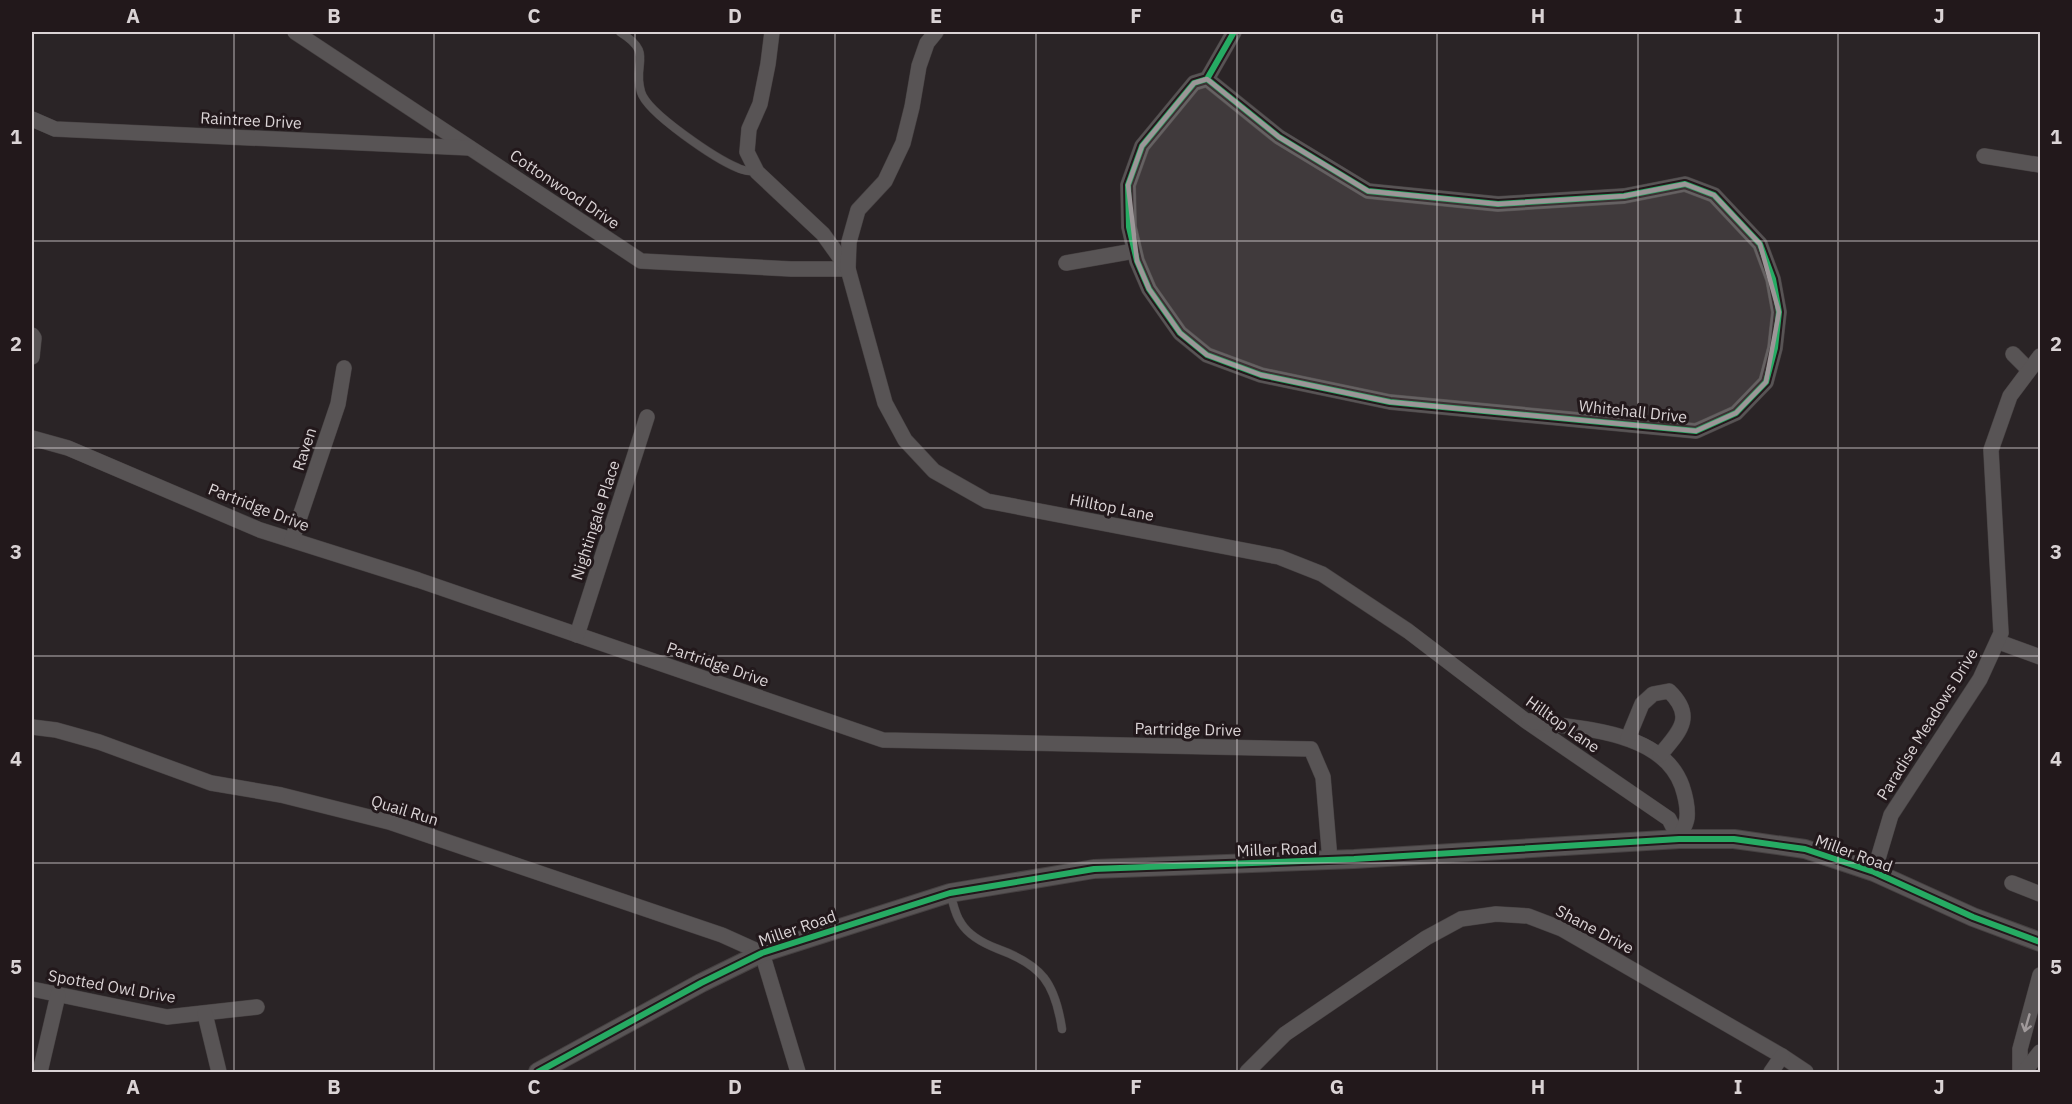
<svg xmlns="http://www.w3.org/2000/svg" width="2072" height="1104" viewBox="0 0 2072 1104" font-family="'IBM Plex Sans',sans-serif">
  <rect width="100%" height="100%" fill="#2a2426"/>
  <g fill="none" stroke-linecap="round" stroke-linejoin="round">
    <defs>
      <g id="service">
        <path d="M620,32C655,54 632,62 641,92C647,113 716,159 738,168C743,171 750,171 756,172"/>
        <path d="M950,893C953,902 955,915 961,923C969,936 985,944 998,949C1042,965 1055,983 1062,1029"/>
      </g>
      <g id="minor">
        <polyline points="295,32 641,261 791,269 848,269"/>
        <polyline points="772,32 768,64 760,104 749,129 747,152 757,172 823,234 848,269"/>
        <polyline points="936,32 927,43 919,66 912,107 903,143 885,181 858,210 849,242 848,269 885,403 905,440 934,471 987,501 1279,557 1322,574 1408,631 1526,721 1669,819 1679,839"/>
        <polyline points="1207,79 1279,137 1368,191 1498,204 1624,196 1685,184 1714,195 1760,244 1773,279 1779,312 1775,348 1766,382 1736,413 1696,431 1390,402 1261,375 1207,355 1180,333 1149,289 1137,261 1129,227 1128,185 1142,146 1194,83 1207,79 1234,32"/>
        <polyline points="32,119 55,129 470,148"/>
        <polyline points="1984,156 2040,165"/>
        <polyline points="1066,263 1134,251"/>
        <polyline points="32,335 34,338 32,357"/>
        <polyline points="2013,354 2029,370"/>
        <polyline points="32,438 68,448 260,530 418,580 883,740 1311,749 1323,777 1330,860"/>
        <polyline points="292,540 338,404 344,368"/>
        <polyline points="577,635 647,417"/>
        <polyline points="1999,642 2040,657"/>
        <path d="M1529,721C1579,729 1662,730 1682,786C1685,795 1688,808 1687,818C1686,825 1681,833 1679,839"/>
        <polyline points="32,727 56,730 99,742 211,783 281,795 389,822 722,935 762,953 798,1072"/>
        <path d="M1628,738L1642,704L1653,694L1669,691C1696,717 1679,732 1660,755"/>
        <polyline points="1874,872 1891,815 1980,679 2001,633 1991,450 2010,396 2040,356"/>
        <polyline points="2012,883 2040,894"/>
        <polyline points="32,989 167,1017 257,1007"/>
        <polyline points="205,1014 219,1072"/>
        <polyline points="40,1072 58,995"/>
        <polyline points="1247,1072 1285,1034 1426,938 1461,919 1496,914 1528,916 1562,929 1782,1056 1806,1072"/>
        <polyline points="1771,1072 1782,1056"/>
        <polyline points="2020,1072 2020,1049 2040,975"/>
        <polyline points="2024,1072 2040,1052"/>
      </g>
      <polyline id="tertiary" points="538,1072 701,983 762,953 950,893 1094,869 1354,859 1679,839 1734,839 1805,849 1874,872 1973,917 2040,942"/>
    </defs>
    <use href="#service" stroke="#464142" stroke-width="9"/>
    <use href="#minor" stroke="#464142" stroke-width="16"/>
    <use href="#tertiary" stroke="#464142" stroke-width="20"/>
    <use href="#service" stroke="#585455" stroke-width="8"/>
    <use href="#minor" stroke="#585455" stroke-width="15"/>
    <use href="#tertiary" stroke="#585455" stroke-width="18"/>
    <defs>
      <g id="cycleway">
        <polyline points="1207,79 1279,137 1368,191 1498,204 1624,196 1685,184 1714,195 1760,244 1773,279 1779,312 1775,348 1766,382 1736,413 1696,431 1390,402 1261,375 1207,355 1180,333 1149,289 1137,261 1129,227 1128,185 1142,146 1194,83 1207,79 1234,32"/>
        <polyline points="538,1072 701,983 762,953 950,893 1094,869 1354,859 1679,839 1734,839 1805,849 1874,872 1973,917 2040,942"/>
      </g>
    </defs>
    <use href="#cycleway" stroke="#22181b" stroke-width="10"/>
    <use href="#cycleway" stroke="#26ab63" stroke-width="6"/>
  </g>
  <defs><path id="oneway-shaft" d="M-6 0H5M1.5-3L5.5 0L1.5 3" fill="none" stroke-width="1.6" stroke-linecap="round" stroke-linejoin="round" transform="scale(1.5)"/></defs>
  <use stroke="#a09a9b" href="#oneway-shaft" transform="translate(2027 1023) rotate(106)"/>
  <path fill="#9c9698" fill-opacity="0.2" stroke="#9c9698" stroke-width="4.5" stroke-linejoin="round" d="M1207,79L1279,137L1368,191L1498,204L1624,196L1685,184L1714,195L1760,244L1779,312L1766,382L1736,413L1696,431L1390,402L1261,375L1207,355L1180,333L1149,289L1137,261L1128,185L1142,146L1194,83Z"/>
  <path fill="none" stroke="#dad3d5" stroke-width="1.5" stroke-opacity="0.55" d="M234,32V1072M434,32V1072M635,32V1072M835,32V1072M1036,32V1072M1237,32V1072M1437,32V1072M1638,32V1072M1838,32V1072M32,241H2040M32,448H2040M32,656H2040M32,863H2040"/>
  <g text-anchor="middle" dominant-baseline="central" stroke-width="6" stroke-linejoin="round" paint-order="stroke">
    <g font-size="16" fill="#dad3d5" stroke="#22181b">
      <text transform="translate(251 120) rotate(3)">Raintree Drive</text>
      <text transform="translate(565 189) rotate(34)">Cottonwood Drive</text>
      <text transform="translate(1633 411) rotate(6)">Whitehall Drive</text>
      <text transform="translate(304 449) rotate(-72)">Raven</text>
      <text transform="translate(259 507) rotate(21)">Partridge Drive</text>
      <text transform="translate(1112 507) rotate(11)">Hilltop Lane</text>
      <text transform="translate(595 520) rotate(-72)">Nightingale Place</text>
      <text transform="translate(718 664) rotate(19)">Partridge Drive</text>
      <text transform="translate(1563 724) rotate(35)">Hilltop Lane</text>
      <text transform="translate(1927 724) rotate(-58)">Paradise Meadows Drive</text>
      <text transform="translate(1188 729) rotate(1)">Partridge Drive</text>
      <text transform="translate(405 810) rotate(17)">Quail Run</text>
      <text transform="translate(1277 849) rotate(-2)">Miller Road</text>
      <text transform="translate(1854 853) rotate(20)">Miller Road</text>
      <text transform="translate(797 928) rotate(-19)">Miller Road</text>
      <text transform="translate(1595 929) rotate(28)">Shane Drive</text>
      <text transform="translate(112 986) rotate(10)">Spotted Owl Drive</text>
    </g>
  </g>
  <rect width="2072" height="1104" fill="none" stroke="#22181b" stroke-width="66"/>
  <rect x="33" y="33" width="2006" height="1038" fill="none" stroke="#dad3d5" stroke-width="2"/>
  <g font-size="20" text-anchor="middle" font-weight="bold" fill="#dad3d5">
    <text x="133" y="23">A</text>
    <text x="334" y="23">B</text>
    <text x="534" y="23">C</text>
    <text x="735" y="23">D</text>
    <text x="936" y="23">E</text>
    <text x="1136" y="23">F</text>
    <text x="1337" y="23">G</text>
    <text x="1538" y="23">H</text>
    <text x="1738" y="23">I</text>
    <text x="1939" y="23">J</text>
    <text x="16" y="144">1</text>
    <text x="2056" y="144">1</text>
    <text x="16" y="351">2</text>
    <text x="2056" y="351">2</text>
    <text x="16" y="559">3</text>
    <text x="2056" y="559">3</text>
    <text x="16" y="766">4</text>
    <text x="2056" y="766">4</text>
    <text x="16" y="974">5</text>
    <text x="2056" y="974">5</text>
    <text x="133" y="1094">A</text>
    <text x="334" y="1094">B</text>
    <text x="534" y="1094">C</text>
    <text x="735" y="1094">D</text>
    <text x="936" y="1094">E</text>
    <text x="1136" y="1094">F</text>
    <text x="1337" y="1094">G</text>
    <text x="1538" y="1094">H</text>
    <text x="1738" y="1094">I</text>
    <text x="1939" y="1094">J</text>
  </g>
</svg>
